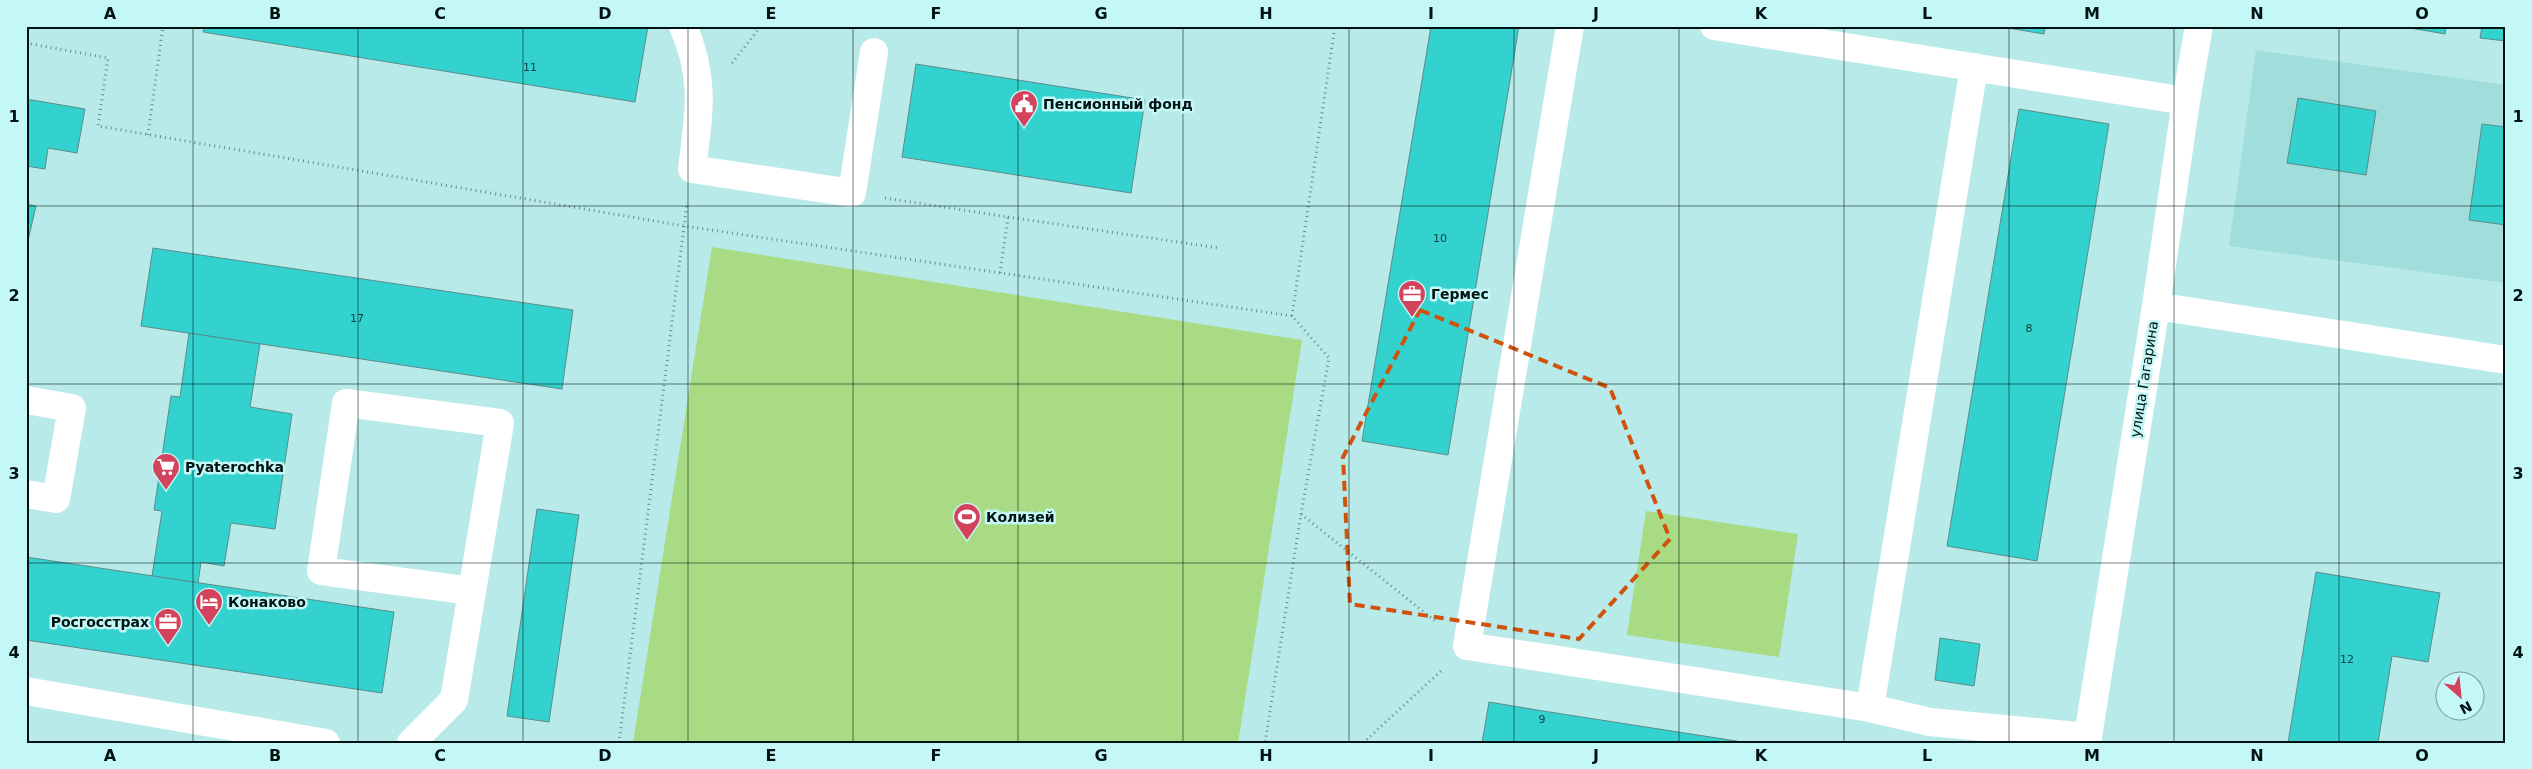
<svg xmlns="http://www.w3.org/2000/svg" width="2532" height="769" viewBox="0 0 2532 769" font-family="'DejaVu Sans',sans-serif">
  <rect width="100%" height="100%" fill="#b7eae8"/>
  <polygon fill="#a0dddb" points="2256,50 2506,85 2506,283 2229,246"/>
  <g fill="#a8db83">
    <polygon points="712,247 1302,340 1238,743 633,743"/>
    <polygon points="1646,511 1798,534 1779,657 1627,635"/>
  </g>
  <g fill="#33d2cf" stroke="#5b8c8a">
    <polygon points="204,26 648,26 635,102 203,32"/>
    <polygon points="1431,26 1519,26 1448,455 1362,441"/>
    <polygon points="1996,26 2045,26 2044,34"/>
    <polygon points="2399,26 2446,26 2445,34"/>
    <polygon points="2482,26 2506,26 2506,41 2480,38"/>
    <polygon points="916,64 1145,100 1131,193 902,157"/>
    <polygon points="2298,98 2376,111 2366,175 2287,163"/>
    <polygon points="26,99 85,109 77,153 48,148 45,169 26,166"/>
    <polygon points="2019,109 2109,124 2037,561 1947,546"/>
    <polygon points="2482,124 2506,127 2506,225 2469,220"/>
    <polygon points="26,204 36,206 26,249"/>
    <polygon points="153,248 573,310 562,389 141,326"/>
    <polygon points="189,333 260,344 250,407 292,414 275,529 231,523 224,566 201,562 198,583 152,576 162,511 154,510 171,396 180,397"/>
    <polygon points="537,509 579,515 549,722 507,716"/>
    <polygon points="26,557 394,612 382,693 26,640"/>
    <polygon points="2316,572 2440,593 2428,662 2392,656 2378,743 2288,743"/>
    <polygon points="1940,638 1980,644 1974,686 1935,680"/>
    <polygon points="1489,702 1543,711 1749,743 1482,743"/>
  </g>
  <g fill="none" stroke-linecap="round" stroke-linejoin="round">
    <g stroke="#688d8c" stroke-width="3" stroke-dasharray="1 4" stroke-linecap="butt">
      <polyline points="26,43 108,58 98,126 684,226 1292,316 1329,358 1301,514 1265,743"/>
      <polyline points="732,63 761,26"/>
      <polyline points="148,135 163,26"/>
      <polyline points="885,198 1008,217 1000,273"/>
      <polyline points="1008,217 1219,248"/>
      <polyline points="1292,316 1335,26"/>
      <polyline points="1301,514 1435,621"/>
      <polyline points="619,743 687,203"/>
      <polyline points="1363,743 1442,670"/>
    </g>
    <g stroke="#fff" stroke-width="28">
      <path d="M683,26C706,79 699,113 692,169L852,193L874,52"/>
      <polyline points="1570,26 1467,646 1870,708 1930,722 2088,737"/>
      <polyline points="1714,26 2186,101"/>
      <polyline points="2156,306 2186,101 2199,26"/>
      <polyline points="26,400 72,408 56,499 26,494"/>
      <polyline points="26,691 326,743"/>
      <polyline points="1870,708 1974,67"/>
      <polyline points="411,743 454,700 500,423 346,403 321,571 472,591"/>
      <polyline points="2087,743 2156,306 2506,360"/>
    </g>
  </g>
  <path fill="none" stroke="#d1520d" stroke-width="4" stroke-dasharray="10 6" stroke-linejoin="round" d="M1420,310L1610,388L1670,539L1579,639L1350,604L1343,457Z"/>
  <path fill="none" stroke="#011212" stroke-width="1" stroke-opacity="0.55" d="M193,26V743M358,26V743M523,26V743M688,26V743M853,26V743M1018,26V743M1183,26V743M1349,26V743M1514,26V743M1679,26V743M1844,26V743M2009,26V743M2174,26V743M2339,26V743M26,206H2506M26,384H2506M26,563H2506"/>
  <defs>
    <symbol id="civic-pin" viewBox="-11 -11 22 30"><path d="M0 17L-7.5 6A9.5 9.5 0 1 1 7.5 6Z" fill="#d3435e" stroke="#c4f8f6"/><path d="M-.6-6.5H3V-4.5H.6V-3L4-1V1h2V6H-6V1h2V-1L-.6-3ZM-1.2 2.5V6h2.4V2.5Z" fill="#fff"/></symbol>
    <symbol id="office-pin" viewBox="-11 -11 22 30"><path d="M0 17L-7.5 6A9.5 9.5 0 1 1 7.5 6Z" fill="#d3435e" stroke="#c4f8f6"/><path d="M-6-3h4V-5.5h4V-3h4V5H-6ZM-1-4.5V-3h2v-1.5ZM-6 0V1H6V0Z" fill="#fff"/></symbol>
    <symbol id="supermarket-pin" viewBox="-11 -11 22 30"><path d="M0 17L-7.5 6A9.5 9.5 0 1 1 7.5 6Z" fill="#d3435e" stroke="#c4f8f6"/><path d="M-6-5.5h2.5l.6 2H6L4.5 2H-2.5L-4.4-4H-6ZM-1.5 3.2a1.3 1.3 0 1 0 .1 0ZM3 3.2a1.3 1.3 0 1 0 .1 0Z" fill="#fff"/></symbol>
    <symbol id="stadium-pin" viewBox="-11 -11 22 30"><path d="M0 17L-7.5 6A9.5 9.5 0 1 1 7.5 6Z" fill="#d3435e" stroke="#c4f8f6"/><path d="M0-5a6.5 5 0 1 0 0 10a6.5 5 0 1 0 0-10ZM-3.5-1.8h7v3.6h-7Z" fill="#fff"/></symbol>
    <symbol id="hotel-pin" viewBox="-11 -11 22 30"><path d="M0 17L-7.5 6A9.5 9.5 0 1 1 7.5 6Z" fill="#d3435e" stroke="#c4f8f6"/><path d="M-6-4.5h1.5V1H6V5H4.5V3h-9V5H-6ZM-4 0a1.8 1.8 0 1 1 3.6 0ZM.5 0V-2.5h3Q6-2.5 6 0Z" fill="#fff"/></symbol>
  </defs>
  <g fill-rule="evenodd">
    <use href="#civic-pin" x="1008" y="88" width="32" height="43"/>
    <use href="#office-pin" x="1396" y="278" width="32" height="43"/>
    <use href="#supermarket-pin" x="150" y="451" width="32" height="43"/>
    <use href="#stadium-pin" x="951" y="501" width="32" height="43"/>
    <use href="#hotel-pin" x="193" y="586" width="32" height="43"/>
    <use href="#office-pin" x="152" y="606" width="32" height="43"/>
  </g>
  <g text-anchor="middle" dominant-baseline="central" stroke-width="5" stroke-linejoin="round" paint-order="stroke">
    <g font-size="11" fill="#0e4241">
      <text x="530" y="67">11</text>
      <text x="1440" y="238">10</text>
      <text x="357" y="318">17</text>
      <text x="2029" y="328">8</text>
      <text x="2347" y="659">12</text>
      <text x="1542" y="719">9</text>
    </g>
    <g font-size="14" font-weight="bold" fill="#011212" stroke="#c4f8f6" text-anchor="start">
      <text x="1043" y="104">Пенсионный фонд</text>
      <text x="1431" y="294">Гермес</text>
      <text x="185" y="467">Pyaterochka</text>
      <text x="986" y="517">Колизей</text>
      <text x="228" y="602">Конаково</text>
      <text x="149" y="622" text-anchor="end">Росгосстрах</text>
    </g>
    <g font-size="14" fill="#011212" stroke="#c4f8f6">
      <text transform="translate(2144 379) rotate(-81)">улица Гагарина</text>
    </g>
  </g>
  <rect width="2532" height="769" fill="none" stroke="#c4f8f6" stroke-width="55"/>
  <g transform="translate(2460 696) rotate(153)"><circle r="24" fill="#c4f8f6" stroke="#769c9b"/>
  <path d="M0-4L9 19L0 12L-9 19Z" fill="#d3435e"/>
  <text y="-8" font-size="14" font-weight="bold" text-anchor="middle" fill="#011212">N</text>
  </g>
  <rect x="28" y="28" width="2476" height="714" fill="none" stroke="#011212" stroke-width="2"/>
  <g font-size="16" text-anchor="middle" font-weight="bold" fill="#011212">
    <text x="110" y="19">A</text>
    <text x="275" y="19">B</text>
    <text x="440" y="19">C</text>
    <text x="605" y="19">D</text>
    <text x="771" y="19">E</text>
    <text x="936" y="19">F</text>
    <text x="1101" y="19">G</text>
    <text x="1266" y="19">H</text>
    <text x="1431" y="19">I</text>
    <text x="1596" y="19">J</text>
    <text x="1761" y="19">K</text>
    <text x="1927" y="19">L</text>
    <text x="2092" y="19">M</text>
    <text x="2257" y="19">N</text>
    <text x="2422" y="19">O</text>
    <text x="14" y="122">1</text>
    <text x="2518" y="122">1</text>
    <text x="14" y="301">2</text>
    <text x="2518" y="301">2</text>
    <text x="14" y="479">3</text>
    <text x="2518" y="479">3</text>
    <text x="14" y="658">4</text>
    <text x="2518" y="658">4</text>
    <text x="110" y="761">A</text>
    <text x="275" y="761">B</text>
    <text x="440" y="761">C</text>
    <text x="605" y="761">D</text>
    <text x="771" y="761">E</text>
    <text x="936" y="761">F</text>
    <text x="1101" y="761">G</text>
    <text x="1266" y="761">H</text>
    <text x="1431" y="761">I</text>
    <text x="1596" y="761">J</text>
    <text x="1761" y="761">K</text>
    <text x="1927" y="761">L</text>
    <text x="2092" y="761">M</text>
    <text x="2257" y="761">N</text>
    <text x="2422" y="761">O</text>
  </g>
</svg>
